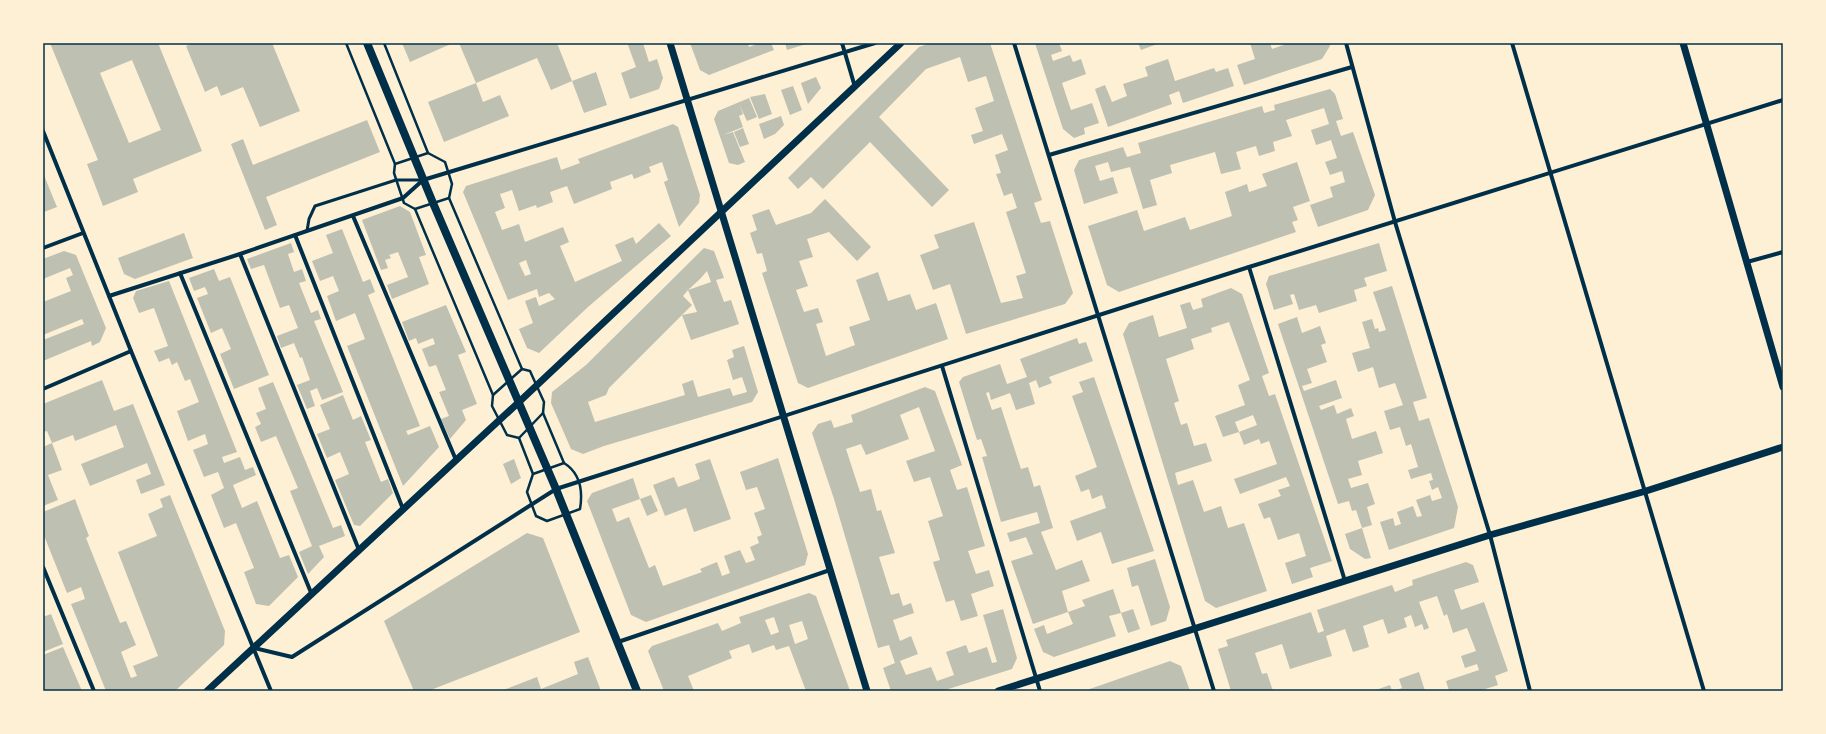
<svg xmlns="http://www.w3.org/2000/svg" width="1826" height="734" viewBox="0 0 1826 734" font-family="Lato,sans-serif">
  <rect width="100%" height="100%" fill="#fdf0d5"/>
  <g fill="#bec0b2" fill-rule="evenodd">
    <path d="M50,43H158L202,151L133,179L138,192L103,206L87,164L98,160ZM132,60L161,130L129,143L100,73Z"/>
    <polygon points="194,43 272,43 300,111 260,127 243,87 221,96 217,86 205,92 186,46"/>
    <polygon points="402,43 453,43 410,62"/>
    <polygon points="459,43 557,43 572,81 551,90 537,58 476,83 483,102 500,95 509,116 444,142 428,102 476,83"/>
    <polygon points="634,43 643,43 649,62 657,59 663,78 659,89 630,99 621,73 636,67 628,45"/>
    <polygon points="690,43 748,43 749,47 760,43 771,43 774,50 709,75 700,70"/>
    <polygon points="785,43 809,43 787,50"/>
    <polygon points="931,43 990,43 1042,200 1034,203 1041,223 1050,221 1073,293 1065,304 966,334 950,284 933,290 920,255 939,248 934,235 974,222 1001,303 1023,298 1016,276 1026,273 1006,212 1017,208 1012,193 1004,196 996,174 1001,173 995,155 1008,150 1002,134 974,144 971,135 983,131 975,108 994,101 986,76 968,82 960,57 926,69 879,117 949,190 932,207 870,142 823,189 811,177 798,189 788,178 919,47"/>
    <polygon points="1035,43 1059,43 1062,51 1051,55 1053,61 1070,55 1073,62 1081,59 1086,74 1062,83 1071,110 1092,103 1099,123 1084,128 1085,134 1074,138 1063,129"/>
    <polygon points="1138,43 1160,43 1141,50"/>
    <polygon points="1250,43 1270,43 1272,49 1289,43 1329,43 1330,46 1322,59 1244,85 1237,65 1255,59"/>
    <polygon points="1168,59 1175,81 1214,68 1216,72 1228,68 1234,86 1183,103 1179,91 1169,95 1172,104 1108,127 1095,89 1105,85 1112,102 1127,96 1123,84 1148,76 1145,67"/>
    <polygon points="596,72 607,105 584,113 572,81"/>
    <polygon points="816,77 821,88 808,104 801,83"/>
    <polygon points="793,86 802,110 790,115 781,90"/>
    <polygon points="1330,89 1335,94 1343,119 1336,121 1341,136 1353,132 1375,195 1368,210 1318,227 1310,205 1333,197 1330,187 1345,182 1342,171 1330,175 1325,162 1337,158 1331,140 1316,145 1311,130 1329,124 1324,108 1286,120 1292,136 1273,142 1275,151 1259,156 1256,146 1236,152 1241,169 1221,174 1215,152 1170,165 1172,173 1150,180 1157,205 1143,209 1130,167 1111,172 1108,162 1095,166 1100,181 1113,177 1118,193 1084,204 1074,170 1079,160 1123,147 1127,157 1141,153 1138,143 1262,106 1264,113 1275,110 1274,105"/>
    <polygon points="765,94 772,114 759,119 750,97"/>
    <polygon points="749,98 757,117 747,121 739,104 743,114 739,116 743,127 723,135 733,132 745,162 738,165 729,163 714,119 718,111"/>
    <polygon points="781,116 784,125 775,134 764,139 759,124"/>
    <polygon points="367,120 380,152 266,197 277,225 265,230 231,144 243,139 253,165"/>
    <path d="M673,124L678,127L700,195L699,203L679,227L664,182L668,180L662,162L649,167L651,172L634,179L632,174L610,182L612,189L574,204L567,186L550,192L553,202L537,208L536,205L519,211L512,190L500,194L505,208L495,212L502,230L519,224L525,242L563,227L569,242L560,246L575,282L622,261L615,245L633,237L636,244L659,223L671,236L588,307L539,353L527,348L519,329L533,323L525,301L536,297L539,306L555,299L549,293L539,297L537,289L508,300L463,192L466,186L557,157L561,170L580,163L578,159ZM526,260L531,274L525,276L519,263Z"/>
    <polygon points="743,128 749,144 740,147 734,132"/>
    <polygon points="1297,162 1310,201 1293,207 1298,220 1292,222 1296,232 1119,292 1107,285 1088,226 1137,210 1144,231 1185,217 1190,230 1232,216 1225,192 1247,184 1249,192 1267,186 1262,174"/>
    <polygon points="43,173 57,207 44,212 43,210"/>
    <polygon points="825,199 871,247 857,261 829,232 807,239 813,257 799,261 808,286 796,290 804,312 818,308 823,322 816,324 826,356 855,345 849,327 870,320 856,280 878,272 888,301 910,294 916,310 936,303 948,339 808,388 798,383 762,273 767,271 762,253 757,254 750,233 757,230 752,215 769,209 776,225 811,213"/>
    <polygon points="400,206 410,212 426,255 419,257 429,284 392,299 387,285 408,277 398,252 389,255 391,258 385,260 388,268 381,270 362,220"/>
    <polygon points="342,229 363,282 370,279 375,292 368,295 420,426 406,431 408,435 430,426 439,447 403,486 347,346 365,339 355,313 336,321 327,296 339,291 333,276 320,281 312,261 333,253 326,235"/>
    <polygon points="184,233 193,258 135,279 124,274 118,258"/>
    <polygon points="291,243 294,252 288,254 294,272 302,269 306,281 299,283 311,313 318,310 321,319 314,321 343,392 322,400 317,388 310,391 315,406 307,409 297,385 310,380 302,357 300,358 294,343 281,348 277,336 298,328 289,305 280,308 264,265 251,269 247,259"/>
    <polygon points="1379,243 1387,271 1364,278 1367,286 1354,290 1357,301 1319,313 1316,305 1299,310 1294,294 1290,295 1293,304 1274,310 1266,284 1269,276"/>
    <polygon points="704,248 714,251 724,278 716,280 724,302 731,300 739,324 691,340 682,315 697,312 688,290 711,282 707,271 700,279 688,290 683,296 692,305 609,388 606,395 588,402 595,422 685,395 682,384 693,380 698,397 730,388 733,396 747,392 742,377 733,380 727,360 734,357 732,350 744,346 758,392 752,402 604,446 583,454 571,449 551,403 552,392 586,365"/>
    <polygon points="64,251 76,255 106,328 100,342 92,346 91,341 43,361 43,340 84,324 82,319 43,335 43,302 71,291 66,278 73,275 70,268 43,279 43,259"/>
    <polygon points="214,269 219,281 230,277 269,375 234,389 220,354 231,349 222,328 211,333 197,298 208,294 205,287 194,291 189,278"/>
    <polygon points="169,281 237,452 222,457 224,463 240,457 245,470 253,467 256,475 233,485 242,508 257,501 280,558 289,555 298,577 269,606 256,604 244,572 254,568 236,523 224,528 211,495 224,488 218,472 204,477 193,450 208,444 205,434 188,441 177,411 199,402 190,379 185,381 177,362 172,365 169,358 159,362 154,351 168,346 154,308 139,313 133,298 136,291"/>
    <polygon points="1392,286 1427,398 1413,402 1419,421 1429,418 1458,507 1454,528 1389,550 1380,522 1393,518 1395,526 1401,524 1397,512 1413,506 1417,517 1422,516 1416,500 1430,495 1432,501 1442,498 1438,487 1432,490 1429,481 1433,480 1431,473 1411,479 1408,470 1418,467 1411,444 1406,446 1400,427 1390,430 1384,411 1403,405 1395,383 1379,388 1373,367 1358,372 1352,353 1370,348 1362,322 1372,319 1375,329 1378,328 1379,332 1386,330 1373,292"/>
    <polygon points="1231,288 1242,294 1269,373 1262,376 1269,396 1275,394 1332,561 1310,568 1313,577 1292,584 1285,563 1306,556 1299,533 1278,540 1270,517 1264,519 1258,504 1281,496 1278,490 1290,486 1286,477 1240,494 1234,479 1277,464 1269,441 1261,444 1259,439 1244,445 1239,432 1257,425 1253,415 1235,422 1239,432 1223,437 1215,416 1245,405 1238,385 1250,380 1229,322 1211,328 1212,332 1191,339 1194,349 1166,359 1179,401 1174,403 1181,425 1187,423 1194,446 1206,443 1212,461 1175,473 1178,485 1193,480 1204,512 1221,506 1228,528 1244,523 1267,591 1216,608 1205,601 1123,334 1129,323 1153,315 1159,337 1187,328 1180,305 1190,302 1193,310 1203,307 1201,299"/>
    <polygon points="446,305 466,352 458,355 477,404 462,410 466,420 450,439 441,419 449,416 439,392 446,390 436,365 429,367 422,349 435,344 433,338 418,344 416,338 409,341 402,322"/>
    <polygon points="1297,317 1302,333 1320,326 1326,343 1321,345 1327,362 1307,369 1312,383 1302,386 1304,391 1336,380 1342,398 1319,406 1321,410 1334,405 1337,414 1351,408 1354,416 1346,419 1352,439 1376,431 1383,453 1358,461 1362,475 1348,479 1351,488 1368,483 1375,504 1367,507 1372,525 1362,528 1356,510 1352,511 1349,501 1338,504 1278,324"/>
    <polygon points="1077,338 1079,344 1086,342 1093,361 1049,377 1052,383 1039,388 1036,380 1029,383 1035,404 1016,410 1010,393 991,400 989,392 986,393 992,410 1001,407 1021,469 1028,467 1034,487 1040,485 1053,528 1041,532 1056,570 1082,560 1090,581 1062,591 1068,612 1033,624 1011,561 1033,554 1026,537 1010,542 1007,533 1040,523 1037,512 1001,522 982,457 987,456 981,439 977,440 959,382 963,377 1000,364 1007,384 1027,377 1020,359"/>
    <polygon points="1094,377 1154,551 1112,564 1101,532 1077,541 1070,521 1106,508 1102,495 1092,499 1089,489 1081,492 1075,476 1097,467 1072,396 1083,392 1079,382"/>
    <polygon points="102,380 114,411 133,404 165,485 141,494 136,480 151,474 147,463 90,486 81,464 124,447 116,425 75,441 73,435 52,443 62,470 48,475 58,500 43,506 43,447 52,443 47,431 43,432 43,404"/>
    <polygon points="273,382 333,528 341,525 345,536 319,546 324,557 308,574 299,552 312,546 290,491 298,488 276,436 261,442 255,427 261,424 256,413 266,409 258,388"/>
    <polygon points="925,387 935,391 962,465 950,470 957,490 967,487 985,546 968,551 976,574 989,570 994,586 971,594 978,616 961,621 954,600 946,602 933,562 940,560 928,521 943,516 930,477 914,482 906,461 935,451 919,407 900,415 909,439 866,455 861,444 846,449 860,492 871,489 877,511 881,510 895,553 879,557 891,595 899,593 903,606 911,603 914,613 893,620 900,641 911,636 918,654 900,661 906,675 931,667 937,681 954,675 946,652 966,645 969,653 987,647 992,663 997,662 983,615 1003,609 1017,658 1012,669 942,691 891,691 883,668 895,663 889,645 878,648 834,499 812,433 818,424 831,420 834,428 853,422 851,415"/>
    <polygon points="343,395 353,420 361,416 371,440 365,442 381,482 388,479 393,493 360,526 354,525 335,480 349,474 340,452 327,458 317,434 330,429 320,405"/>
    <polygon points="778,458 808,554 805,565 646,622 631,615 587,501 592,493 633,478 640,499 612,509 617,522 629,517 649,568 655,565 663,586 702,572 700,569 717,562 722,576 730,573 724,556 740,550 746,563 755,560 750,547 759,543 757,537 762,535 754,513 765,509 757,487 746,490 740,472"/>
    <polygon points="514,459 521,478 511,484 503,464"/>
    <polygon points="710,459 731,519 694,532 686,508 665,516 653,485 674,477 678,487 700,479 695,464"/>
    <polygon points="170,495 225,631 224,645 175,691 106,691 71,604 85,599 81,587 67,593 43,533 43,512 75,499 89,536 86,538 120,623 126,621 136,645 121,652 131,678 137,676 133,666 158,656 118,552 157,536 148,514 163,507 160,499"/>
    <polygon points="651,495 658,511 647,516 640,499"/>
    <polygon points="1362,528 1371,558 1365,559 1350,549 1345,534"/>
    <polygon points="527,533 543,538 580,632 428,691 414,691 384,621"/>
    <polygon points="1155,559 1170,607 1166,621 1151,626 1138,585 1132,587 1127,568"/>
    <polygon points="1466,562 1473,565 1479,582 1454,590 1461,610 1484,602 1508,671 1495,676 1498,685 1479,691 1449,691 1446,681 1479,670 1477,664 1465,668 1461,656 1476,651 1467,628 1453,633 1447,614 1444,616 1437,596 1419,602 1429,628 1424,630 1422,624 1415,627 1411,615 1404,618 1407,627 1388,634 1383,619 1363,626 1369,647 1353,652 1345,629 1326,636 1332,656 1290,669 1282,644 1255,653 1262,674 1267,673 1273,691 1231,691 1218,649 1228,646 1226,640 1311,612 1318,633 1324,631 1317,610 1392,585 1395,592 1413,585 1412,580"/>
    <polygon points="1113,589 1121,613 1109,616 1116,636 1054,657 1043,652 1034,629 1044,625 1047,634 1073,624 1068,612 1085,606 1082,600"/>
    <path d="M809,593L816,596L850,691H806L789,646L776,650L774,645L752,653L749,644L729,651L732,658L688,676L694,691H664L648,651L652,646L718,623L722,631L741,623L739,617ZM774,617L779,632L771,635L765,620ZM802,621L808,639L795,644L789,625Z"/>
    <polygon points="1133,609 1140,629 1128,633 1121,613"/>
    <polygon points="51,614 63,644 43,652 43,617"/>
    <polygon points="63,647 82,691 43,691 43,655"/>
    <polygon points="588,657 601,691 501,691 537,677 541,689 578,674 574,662"/>
    <polygon points="1170,661 1181,666 1190,691 1084,691"/>
    <polygon points="1419,672 1425,691 1394,691 1402,688 1399,679"/>
    <polygon points="1390,685 1392,691 1373,691"/>
  </g>
  <g fill="none" stroke-linecap="round" stroke-linejoin="round">
    <g stroke="#003049" stroke-width="2.5">
      <polyline points="346,43 395,164"/>
      <polyline points="384,43 428,153"/>
      <polygon points="428,153 445,162 452,184 449,198 415,209 404,203 394,173 395,164"/>
      <polyline points="449,198 522,369"/>
      <polyline points="415,209 493,395"/>
      <polygon points="522,369 530,371 544,402 543,413 519,438 507,435 492,406 493,395"/>
      <polyline points="543,413 564,463"/>
      <polyline points="519,438 533,474"/>
      <path d="M564,463C580,473 583,491 580,509L547,521L536,516L527,492L533,474Z"/>
    </g>
    <polyline stroke="#003049" stroke-width="3" points="307,231 309,219 315,206 396,180 421,180"/>
    <g stroke="#003049" stroke-width="4">
      <polyline points="842,43 855,87"/>
      <polyline points="1014,43 1214,691"/>
      <polyline points="1346,43 1395,222 1490,535 1530,691"/>
      <polyline points="1512,43 1704,691"/>
      <polyline points="43,131 131,351 271,691"/>
      <polyline points="1049,155 1352,67"/>
      <polyline points="353,216 456,460"/>
      <polyline points="295,235 403,509"/>
      <polyline points="43,248 83,233"/>
      <polyline points="240,254 359,550"/>
      <polyline points="1747,262 1783,252"/>
      <polyline points="1249,267 1345,581"/>
      <polyline points="180,273 312,595"/>
      <polyline points="109,296 240,254 403,198 423,180 875,43"/>
      <polyline points="942,366 1040,691"/>
      <polyline points="43,389 131,351"/>
      <polyline points="43,567 94,691"/>
      <polyline points="618,642 830,570"/>
      <polyline points="254,648 292,657 556,489 1249,267 1783,100"/>
    </g>
    <g stroke="#003049" stroke-width="7">
      <polyline points="670,43 867,691"/>
      <polyline points="1683,43 1783,387"/>
      <polyline points="207,691 519,402 901,43"/>
      <polyline points="998,691 1490,535 1646,491 1783,447"/>
    </g>
    <polyline stroke="#003049" stroke-width="8" points="367,43 433,203 556,489 637,691"/>
  </g>
  <rect width="1826" height="734" fill="none" stroke="#fdf0d5" stroke-width="88"/>
  <rect x="44" y="44" width="1738" height="646" fill="none" stroke="#003049" stroke-width="1.5"/>
</svg>
